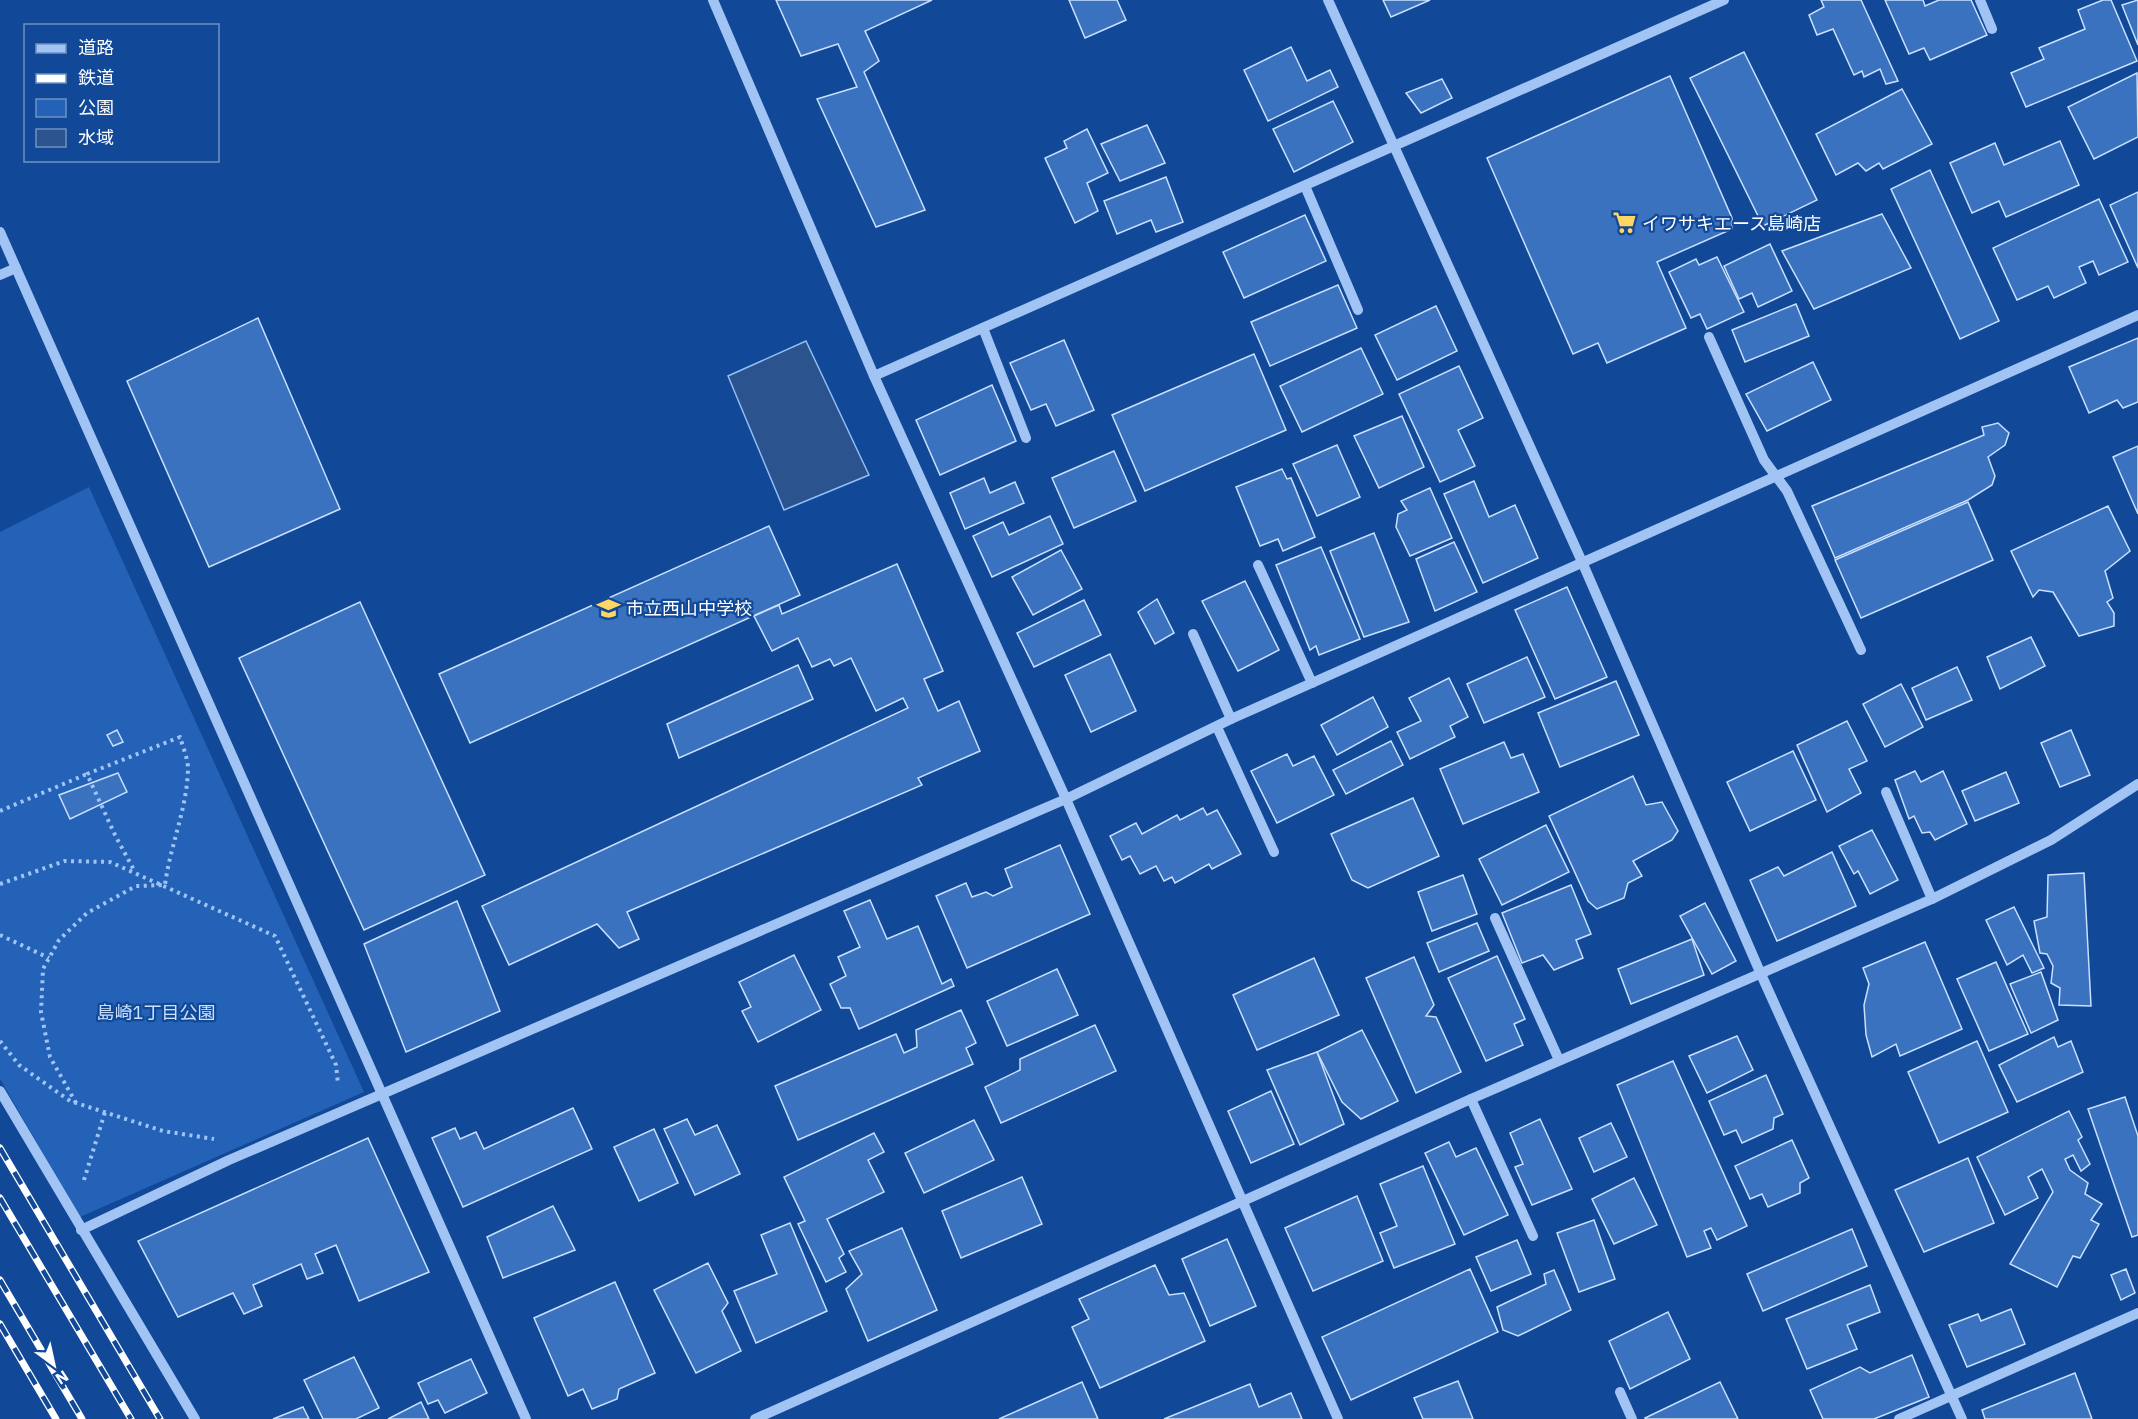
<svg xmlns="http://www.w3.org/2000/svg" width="2138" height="1419" viewBox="0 0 2138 1419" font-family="'IBM Plex Sans','Noto Sans JP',sans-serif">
  <rect width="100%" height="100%" fill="#114897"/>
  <polygon fill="#2362b6" points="89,487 364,1092 80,1217 0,1079 0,532"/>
  <polygon fill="#2b538e" stroke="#93bff7" stroke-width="1.5" points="806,341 869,475 784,510 728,376"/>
  <g fill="#3a72bf" stroke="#c9e0fe" stroke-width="1.5">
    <polygon points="776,0 932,0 865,31 879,61 864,72 925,210 876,227 817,99 857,87 838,44 801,56"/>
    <polygon points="1069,0 1117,0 1126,20 1085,38"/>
    <polygon points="1383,0 1430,0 1391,17"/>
    <polygon points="1821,0 1861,0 1898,81 1886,84 1880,69 1864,77 1862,71 1854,75 1833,29 1817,35 1809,15 1824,7"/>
    <polygon points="1885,0 1923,0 1925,6 1939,0 1971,0 1987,35 1930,60 1924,48 1909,54"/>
    <polygon points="2103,0 2111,0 2137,61 2026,107 2011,73 2044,59 2039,48 2085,29 2078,10"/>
    <polygon points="2138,0 2138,45 2122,5"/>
    <polygon points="1291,47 1307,81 1330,70 1338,87 1268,121 1244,70"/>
    <polygon points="1744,52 1817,200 1763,226 1690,78"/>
    <polygon points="2137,73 2138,137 2094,159 2068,107"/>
    <polygon points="1670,76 1732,218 1732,229 1657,262 1686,328 1607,363 1598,343 1573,354 1487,158"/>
    <polygon points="1442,79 1452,98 1421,113 1406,93"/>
    <polygon points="1902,89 1932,144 1883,169 1879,163 1866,171 1858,163 1836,175 1816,134"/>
    <polygon points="1333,101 1353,142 1294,172 1273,129"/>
    <polygon points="1147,125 1165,163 1120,181 1101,144"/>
    <polygon points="1087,129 1108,173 1087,183 1098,211 1075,223 1045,158 1067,148 1064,141"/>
    <polygon points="2060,141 2079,185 2006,217 1999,201 1972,213 1950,163 1995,143 2004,165"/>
    <polygon points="1930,170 1999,321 1960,339 1891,189"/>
    <polygon points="1166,177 1183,222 1156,232 1151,220 1117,234 1104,201"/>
    <polygon points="2138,192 2138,268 2110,205"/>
    <polygon points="2099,199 2128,262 2099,275 2093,261 2079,267 2086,283 2054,298 2048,286 2017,300 1993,248"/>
    <polygon points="1882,214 1911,268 1814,309 1782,251"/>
    <polygon points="1305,215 1326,261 1244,298 1223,252"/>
    <polygon points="1770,244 1792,291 1758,307 1752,293 1739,299 1724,266"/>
    <polygon points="1717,257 1744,312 1707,329 1700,314 1691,318 1669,272 1696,259 1699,265"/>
    <polygon points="1338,285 1357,328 1270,366 1251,322"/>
    <polygon points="1796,304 1809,336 1745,362 1732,330"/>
    <polygon points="1436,306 1457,351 1397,380 1375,335"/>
    <polygon points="258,318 340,509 209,567 127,381"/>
    <polygon points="2138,338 2138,402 2123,408 2117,400 2089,413 2069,367"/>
    <polygon points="1064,340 1094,410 1056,426 1046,404 1031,410 1010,363"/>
    <polygon points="1361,348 1383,394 1302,432 1280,386"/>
    <polygon points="1254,354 1286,430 1145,491 1112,415"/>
    <polygon points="1813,362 1831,400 1767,431 1746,394"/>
    <polygon points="1459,366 1483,418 1458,430 1475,466 1440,482 1399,394"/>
    <polygon points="992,385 1016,441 940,475 916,420"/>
    <polygon points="1402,416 1424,467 1379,488 1354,436"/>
    <polygon points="1998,423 2009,433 2005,445 1988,457 1995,476 1992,485 1968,500 1835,558 1812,506 1984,435 1982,427"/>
    <polygon points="1337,445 1360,497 1317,516 1293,464"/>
    <polygon points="2138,446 2138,514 2113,457"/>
    <polygon points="1114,451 1136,501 1074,528 1052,478"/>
    <polygon points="1282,469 1287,479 1291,478 1315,537 1283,551 1278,539 1260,546 1236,487"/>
    <polygon points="984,478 990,493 1015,482 1024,503 965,529 950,493"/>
    <polygon points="1474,481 1489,517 1515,505 1538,558 1483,583 1444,494"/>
    <polygon points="1430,488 1452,538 1410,556 1396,527 1398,514 1407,510 1401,501"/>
    <polygon points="1968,502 1993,560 1861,618 1835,560"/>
    <polygon points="2108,506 2130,551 2105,571 2113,598 2107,602 2114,613 2114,626 2079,636 2053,592 2039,590 2033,597 2011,551"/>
    <polygon points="1050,516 1063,544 992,577 973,536 1003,522 1009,535"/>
    <polygon points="769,526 800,595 470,743 439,674"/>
    <polygon points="1374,533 1409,622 1364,637 1330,551"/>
    <polygon points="1454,542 1477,592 1435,611 1416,559"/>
    <polygon points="1321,547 1360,639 1319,655 1316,646 1310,650 1276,565"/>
    <polygon points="1061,550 1082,589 1033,615 1012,577"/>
    <polygon points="897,564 943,671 924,679 938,711 959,701 980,751 918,778 922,785 627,912 639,939 619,948 597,924 509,965 482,906 908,708 903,698 876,711 851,658 834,666 830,659 812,667 798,638 772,651 754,616 779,605 782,614"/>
    <polygon points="1245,581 1279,650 1238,671 1202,601"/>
    <polygon points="1567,587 1607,677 1555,699 1515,610"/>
    <polygon points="1157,599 1174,633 1155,644 1138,612"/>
    <polygon points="1084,600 1101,635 1034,667 1017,633"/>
    <polygon points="360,602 485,875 364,930 239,658"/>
    <polygon points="2031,637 2045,666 2000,689 1987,657"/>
    <polygon points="1110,654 1136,711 1091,732 1065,675"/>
    <polygon points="1527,657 1545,697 1484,723 1467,684"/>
    <polygon points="798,665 813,699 679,758 667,724"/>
    <polygon points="1957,667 1972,700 1926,720 1912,688"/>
    <polygon points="1449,678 1468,717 1450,726 1455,737 1410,759 1397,732 1421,721 1409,698"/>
    <polygon points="1616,681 1639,735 1560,767 1538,713"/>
    <polygon points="1901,684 1923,727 1885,747 1863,704"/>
    <polygon points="1373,697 1388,727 1337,755 1321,725"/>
    <polygon points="1847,721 1867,761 1849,769 1861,793 1827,812 1797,745"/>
    <polygon points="117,730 123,742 113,746 107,735"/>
    <polygon points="2071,730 2090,775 2060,787 2041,743"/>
    <polygon points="1391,741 1403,765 1346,794 1333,770"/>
    <polygon points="1504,742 1511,758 1523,754 1539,792 1463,824 1440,769"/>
    <polygon points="1793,751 1816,800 1750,831 1727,782"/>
    <polygon points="1287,754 1293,766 1314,756 1334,795 1277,823 1251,771"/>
    <polygon points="1915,771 1921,782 1943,771 1967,824 1935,840 1930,832 1922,833 1914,816 1909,819 1895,780"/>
    <polygon points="2006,772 2019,803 1975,821 1962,791"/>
    <polygon points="118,773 127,792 70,819 59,795"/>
    <polygon points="1633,776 1646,805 1662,802 1678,831 1672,840 1633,861 1642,876 1628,883 1624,898 1597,909 1588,901 1549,816"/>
    <polygon points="1413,798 1439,856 1368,888 1352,880 1331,834"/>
    <polygon points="1203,808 1207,815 1217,810 1241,854 1212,869 1209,864 1175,883 1172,877 1164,881 1156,866 1140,874 1130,856 1122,860 1110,836 1136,823 1142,834 1177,815 1180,820"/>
    <polygon points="1546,825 1569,872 1502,905 1479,859"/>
    <polygon points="1872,830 1898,880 1870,894 1858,871 1854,874 1839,846"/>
    <polygon points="1060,845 1090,914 967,968 936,896 966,883 972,897 986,892 993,896 1012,887 1005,869"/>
    <polygon points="1832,852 1856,906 1777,941 1750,880 1778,867 1784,876"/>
    <polygon points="2084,873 2091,1006 2059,1005 2060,988 2051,983 2053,966 2047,954 2040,953 2034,921 2047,917 2048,875"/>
    <polygon points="1463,875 1477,914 1432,931 1418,892"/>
    <polygon points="1571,885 1591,934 1576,940 1583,958 1554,970 1543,955 1522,963 1502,913"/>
    <polygon points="870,900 887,939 918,926 942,984 951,979 954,986 859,1029 850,1008 841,1008 830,984 846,976 838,957 860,947 844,911"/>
    <polygon points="457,901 500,1011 406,1052 364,944"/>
    <polygon points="1705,903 1736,961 1712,974 1680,916"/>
    <polygon points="2014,907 2044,968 2032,973 2023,955 2007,965 1986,920"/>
    <polygon points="1477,923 1489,951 1439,972 1427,943"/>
    <polygon points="1692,939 1704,975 1631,1004 1618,969"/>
    <polygon points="1925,942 1962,1029 1900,1056 1896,1044 1872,1057 1866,1035 1864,1005 1869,984 1863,968"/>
    <polygon points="794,955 821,1010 758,1042 742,1011 751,1007 739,982"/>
    <polygon points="1497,956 1525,1019 1514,1024 1523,1045 1486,1061 1448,978"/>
    <polygon points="1414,957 1434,1005 1426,1016 1436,1017 1461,1072 1416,1093 1366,978"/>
    <polygon points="1314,958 1339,1015 1257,1050 1233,995"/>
    <polygon points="1996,962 2028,1034 1989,1051 1957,979"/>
    <polygon points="1057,969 1078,1015 1007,1046 987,1001"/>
    <polygon points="2041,972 2058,1020 2031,1033 2010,984"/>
    <polygon points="961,1010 976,1043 966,1048 973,1064 798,1140 775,1086 896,1034 904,1053 917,1047 916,1030"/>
    <polygon points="1095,1025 1116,1071 1001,1123 985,1087 1020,1070 1020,1059"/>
    <polygon points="1362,1030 1398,1101 1361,1119 1342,1102 1317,1052"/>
    <polygon points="1737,1036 1753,1070 1707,1093 1689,1056"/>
    <polygon points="2054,1037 2058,1047 2071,1041 2083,1072 2017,1102 1999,1065"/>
    <polygon points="1977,1041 2008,1112 1939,1143 1908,1072"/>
    <polygon points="1317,1052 1344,1124 1300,1145 1267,1070"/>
    <polygon points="1673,1061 1747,1226 1717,1240 1711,1228 1704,1231 1711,1248 1687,1257 1617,1085"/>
    <polygon points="1766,1075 1783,1114 1774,1118 1773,1129 1742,1143 1736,1130 1724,1135 1709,1101"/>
    <polygon points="1271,1091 1294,1144 1251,1163 1228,1111"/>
    <polygon points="2125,1097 2138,1136 2138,1235 2132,1237 2088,1109"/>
    <polygon points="573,1108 592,1149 463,1207 432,1138 455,1128 460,1139 476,1132 484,1149"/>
    <polygon points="2069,1111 2082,1137 2078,1140 2090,1164 2081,1171 2073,1155 2065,1159 2070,1170 2088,1183 2085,1194 2102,1204 2091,1220 2099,1224 2080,1258 2073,1256 2057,1287 2010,1264 2053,1192 2042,1169 2028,1177 2038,1198 2005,1215 1977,1157"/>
    <polygon points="687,1119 695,1135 717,1125 740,1174 695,1195 664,1129"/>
    <polygon points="1540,1119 1572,1189 1532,1205 1515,1167 1523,1164 1510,1133"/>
    <polygon points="974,1120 994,1160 924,1193 905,1153"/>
    <polygon points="1611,1123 1627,1157 1594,1172 1579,1138"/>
    <polygon points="654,1129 678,1183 639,1201 614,1147"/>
    <polygon points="874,1133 884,1152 868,1160 884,1192 827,1219 844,1254 839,1258 846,1272 826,1282 798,1224 805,1221 784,1177"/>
    <polygon points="368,1138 429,1272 359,1301 336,1245 315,1254 323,1273 307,1279 301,1264 253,1285 262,1306 244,1314 233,1293 178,1317 138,1241"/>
    <polygon points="1792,1140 1809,1178 1800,1183 1800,1193 1768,1207 1762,1194 1750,1199 1735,1166"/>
    <polygon points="1449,1142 1456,1157 1476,1148 1508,1215 1464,1235 1425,1153"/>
    <polygon points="1968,1158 1994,1223 1924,1252 1895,1190"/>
    <polygon points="1423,1166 1455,1244 1394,1268 1380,1233 1397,1226 1380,1184"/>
    <polygon points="1022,1177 1042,1224 961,1258 942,1211"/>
    <polygon points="1634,1178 1657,1225 1614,1244 1592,1199"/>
    <polygon points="1357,1196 1383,1261 1313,1291 1285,1228"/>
    <polygon points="553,1206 575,1250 503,1278 487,1237"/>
    <polygon points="1594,1220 1615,1279 1579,1292 1557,1233"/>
    <polygon points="790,1223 827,1311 756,1343 734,1291 777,1274 761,1235"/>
    <polygon points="902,1228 937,1310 868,1341 846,1289 862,1274 849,1251"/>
    <polygon points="1852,1229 1867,1266 1763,1311 1747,1274"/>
    <polygon points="1227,1239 1256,1306 1210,1326 1182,1259"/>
    <polygon points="1517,1240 1531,1274 1491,1291 1476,1257"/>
    <polygon points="708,1263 728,1303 722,1311 741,1351 696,1373 654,1290"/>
    <polygon points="1155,1265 1169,1295 1184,1293 1205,1341 1100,1388 1072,1327 1089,1319 1079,1299"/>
    <polygon points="1470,1269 1498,1332 1351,1400 1322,1337"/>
    <polygon points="2126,1269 2135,1293 2121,1300 2111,1275"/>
    <polygon points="1554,1270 1571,1310 1518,1336 1503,1330 1497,1307 1546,1284 1544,1274"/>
    <polygon points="615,1282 655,1373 619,1389 617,1399 592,1409 583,1389 568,1396 534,1318"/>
    <polygon points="1870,1285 1880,1312 1847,1325 1857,1349 1807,1369 1786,1319"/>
    <polygon points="2011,1309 2025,1344 1967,1367 1949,1325 1978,1314 1981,1321"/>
    <polygon points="1668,1312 1690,1359 1630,1389 1609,1341"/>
    <polygon points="1912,1355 1929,1397 1874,1419 1823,1419 1810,1390 1860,1367 1870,1373"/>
    <polygon points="354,1357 379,1408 356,1419 323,1419 304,1380"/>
    <polygon points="471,1359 487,1393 445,1413 438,1400 428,1404 418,1383"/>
    <polygon points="2075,1373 2092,1419 1985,1419 1982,1410"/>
    <polygon points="1458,1381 1473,1419 1423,1419 1414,1398"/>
    <polygon points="1082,1382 1098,1419 999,1419"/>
    <polygon points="1720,1382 1738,1419 1646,1419 1645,1418"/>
    <polygon points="1250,1384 1259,1407 1291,1393 1302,1419 1164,1419"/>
    <polygon points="421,1402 429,1419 388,1419"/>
    <polygon points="303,1407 309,1419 273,1419"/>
  </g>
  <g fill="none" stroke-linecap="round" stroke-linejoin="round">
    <g stroke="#a1c4f4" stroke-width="4" stroke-dasharray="3 4.5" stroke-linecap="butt">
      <polyline points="0,811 87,774"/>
      <polyline points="0,884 65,861 110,862 275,936 336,1065 338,1084"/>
      <polyline points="0,935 49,958"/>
      <polyline points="0,1041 19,1065 70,1101 163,1131 214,1139"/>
      <path d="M76,1103L50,1057L41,1012L43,969L59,940L87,913L136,886L165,885C170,846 187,809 188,769C188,759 183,747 180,737L87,774L115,835L135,872"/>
      <polyline points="84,1180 105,1112"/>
    </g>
    <g stroke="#a1c4f4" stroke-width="10">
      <polyline points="713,0 874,376 1066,799 1338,1419"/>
      <polyline points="1328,0 1583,564 1760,972 1962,1419"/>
      <polyline points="1980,0 1992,29"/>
      <polyline points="1305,186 1358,310"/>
      <polyline points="0,232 526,1419"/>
      <polyline points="0,275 16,268"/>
      <polyline points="983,328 1026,438"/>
      <polyline points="1709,337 1764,460 1787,491 1861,650"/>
      <polyline points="874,376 1724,0"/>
      <polyline points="1258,565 1312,683"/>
      <polyline points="1193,634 1231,719"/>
      <polyline points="1217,727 1274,852"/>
      <polyline points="1886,792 1932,899"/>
      <polyline points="1495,918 1559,1060"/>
      <polyline points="0,1091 195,1419"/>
      <polyline points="1471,1099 1533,1236"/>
      <polyline points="81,1230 229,1160 1066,799 1231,719 2138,315"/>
      <polyline points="1620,1392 1632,1419"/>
      <polyline points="755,1419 1471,1099 1932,899 2051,840 2138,784"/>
      <polyline points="1899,1419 2138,1313"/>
    </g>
    <defs>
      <g id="rail">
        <polyline points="0,1148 160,1419"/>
        <polyline points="0,1198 131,1419"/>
        <polyline points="0,1280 82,1419"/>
        <polyline points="0,1324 56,1419"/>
      </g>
    </defs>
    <use href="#rail" stroke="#fff" stroke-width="7"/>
    <use href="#rail" stroke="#114897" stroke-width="4.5" stroke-dasharray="14" stroke-linecap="butt"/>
  </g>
  <defs>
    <symbol id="supermarket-bare" viewBox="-9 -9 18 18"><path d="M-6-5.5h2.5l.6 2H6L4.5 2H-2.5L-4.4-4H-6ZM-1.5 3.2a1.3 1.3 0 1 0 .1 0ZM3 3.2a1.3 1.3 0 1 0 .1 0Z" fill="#ffd664" stroke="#114897" stroke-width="2.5" paint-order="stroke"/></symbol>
    <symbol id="school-bare" viewBox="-9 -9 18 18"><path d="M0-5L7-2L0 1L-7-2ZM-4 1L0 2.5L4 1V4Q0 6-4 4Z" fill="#ffd664" stroke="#114897" stroke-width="2.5" paint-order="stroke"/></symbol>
  </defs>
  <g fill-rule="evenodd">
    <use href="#supermarket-bare" x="1608" y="206" width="33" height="33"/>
    <use href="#school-bare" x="592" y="592" width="33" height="33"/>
  </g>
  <g text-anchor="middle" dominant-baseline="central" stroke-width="4.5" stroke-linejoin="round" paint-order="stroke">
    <g font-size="18" fill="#fff" stroke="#114897" text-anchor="start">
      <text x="1642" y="223">イワサキエース島崎店</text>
      <text x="626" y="608">市立西山中学校</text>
    </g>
    <g font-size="18" fill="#c9e0fe" stroke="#114897">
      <text x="156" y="1012">島崎1丁目公園</text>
    </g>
  </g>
  <rect x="24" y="24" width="195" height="138" fill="#114897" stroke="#7091c1" stroke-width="1.5"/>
  <rect x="36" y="44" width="30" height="9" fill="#a1c4f4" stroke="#7091c1" stroke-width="1.5"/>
  <text x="78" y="54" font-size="18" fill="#ffffff">道路</text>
  <rect x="36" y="74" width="30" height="9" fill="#ffffff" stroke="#7091c1" stroke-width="1.5"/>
  <text x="78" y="84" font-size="18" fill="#ffffff">鉄道</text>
  <rect x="36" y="99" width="30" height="18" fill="#2362b6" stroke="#7091c1" stroke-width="1.5"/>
  <text x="78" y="114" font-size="18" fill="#ffffff">公園</text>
  <rect x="36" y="129" width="30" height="18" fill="#2b538e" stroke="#7091c1" stroke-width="1.5"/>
  <text x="78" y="144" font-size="18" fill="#ffffff">水域</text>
  <g transform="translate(54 1365) rotate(147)" stroke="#114897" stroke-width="4.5" paint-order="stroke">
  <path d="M0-4.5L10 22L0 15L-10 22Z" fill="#ffffff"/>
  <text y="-9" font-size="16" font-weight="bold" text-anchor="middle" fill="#ffffff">N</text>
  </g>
</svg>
